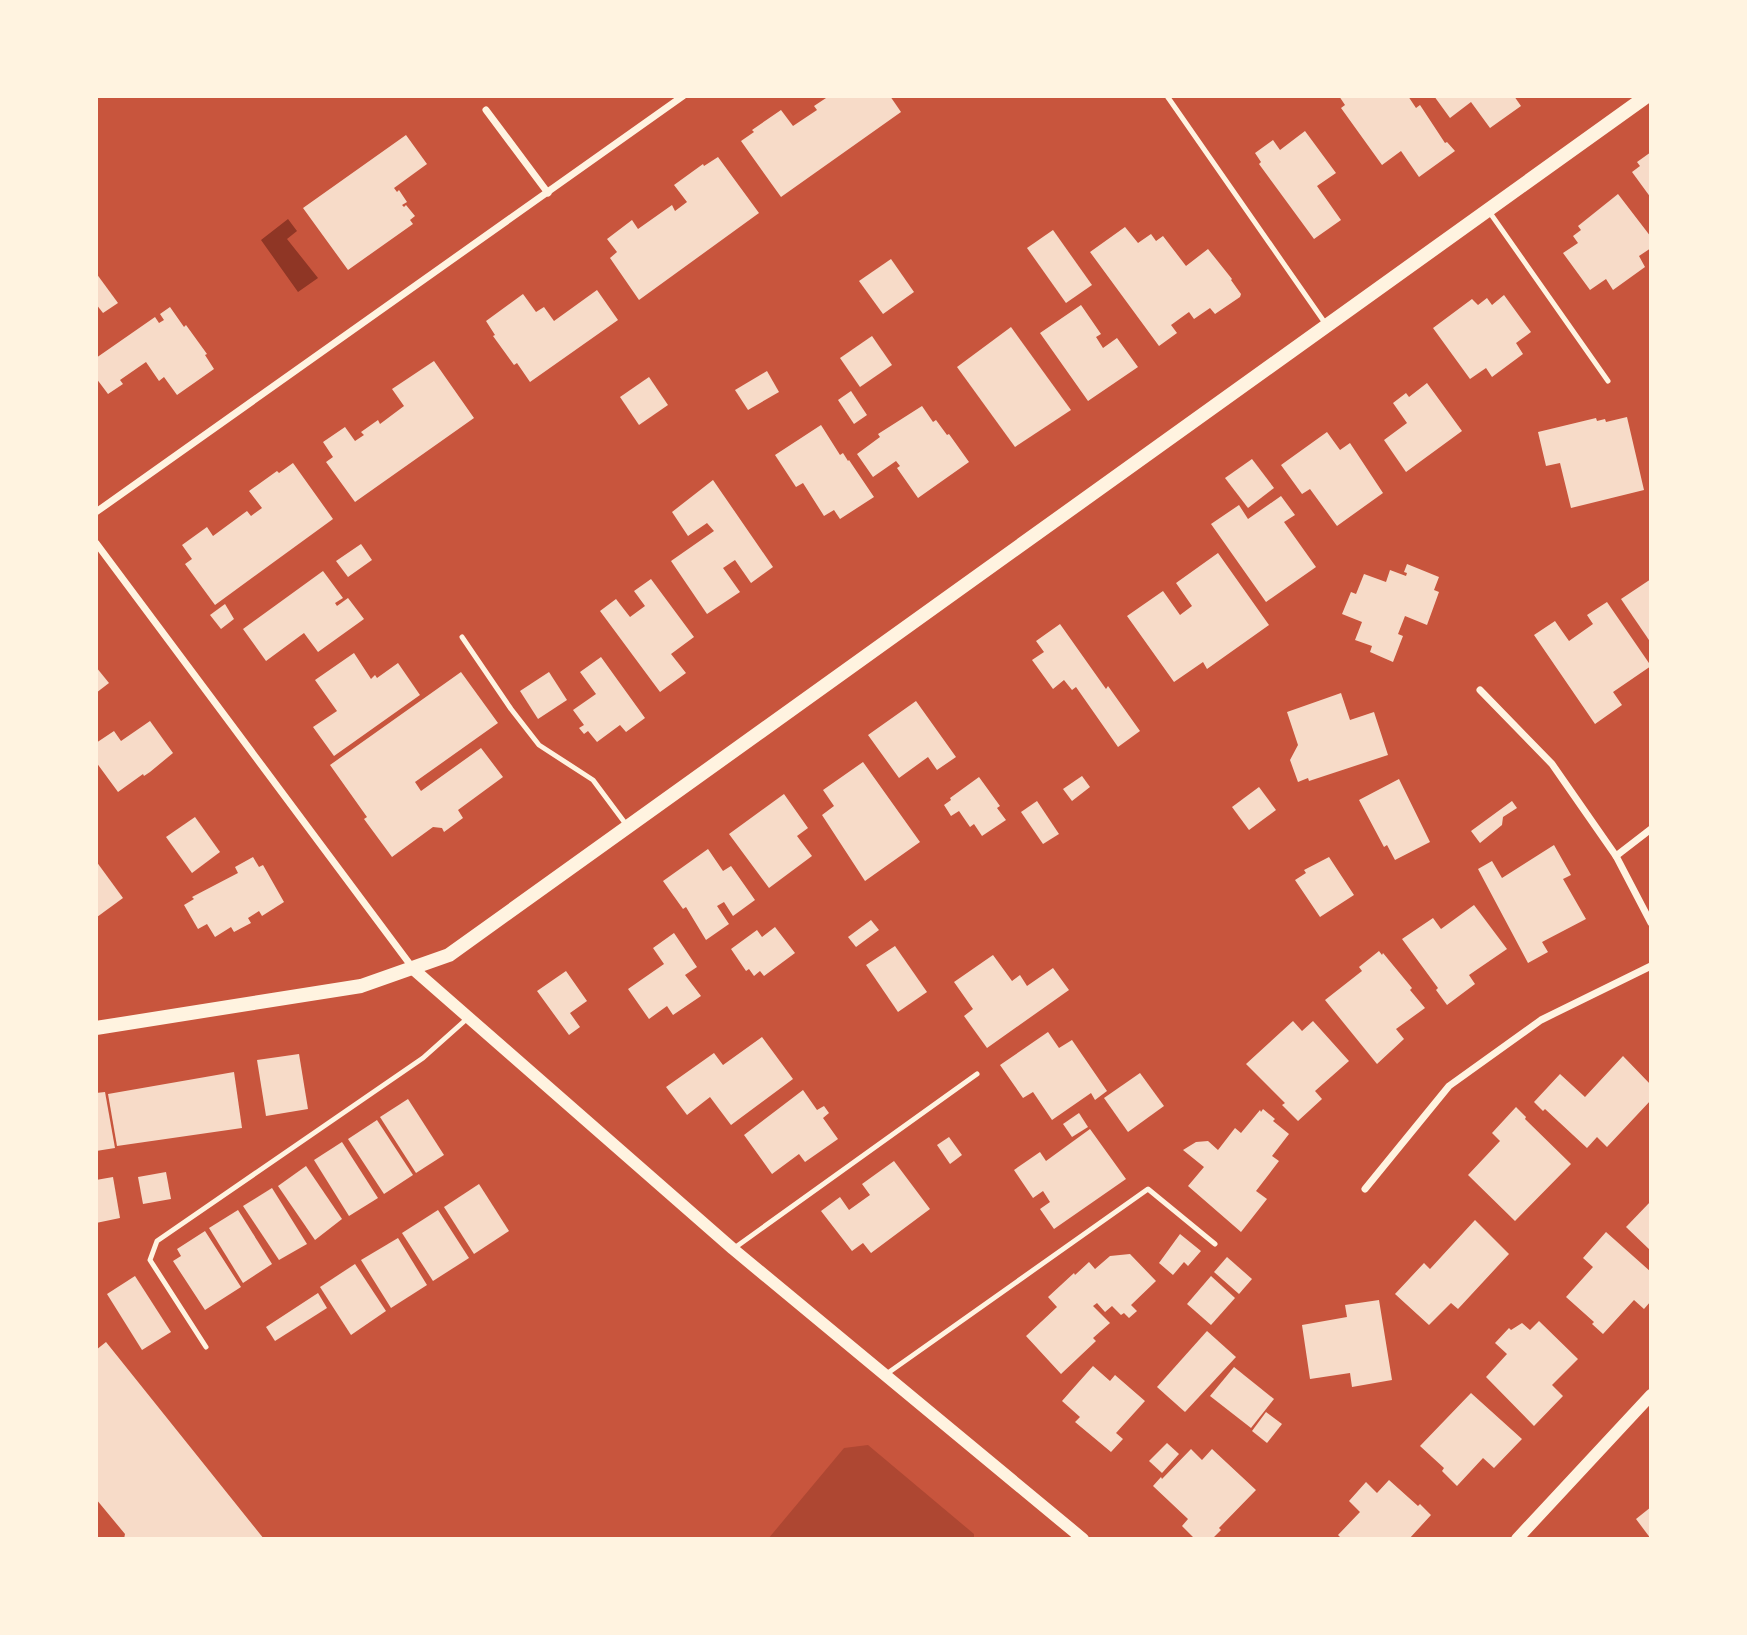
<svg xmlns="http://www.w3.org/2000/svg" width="1747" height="1635" viewBox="0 0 1747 1635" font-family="Helvetica,sans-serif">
  <rect width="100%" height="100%" fill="#c8553d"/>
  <polygon fill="#ae4732" points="868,1445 974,1534 974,1539 768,1539 844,1448"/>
  <polygon fill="#8f3625" points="288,219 297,231 287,239 318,278 298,292 261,240"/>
  <g fill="#f7dbc8">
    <polygon points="829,96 890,96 901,112 781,197 741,141 754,132 752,130 781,110 793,126 817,110 814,106"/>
    <polygon points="1339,96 1408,96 1416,108 1420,105 1445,143 1447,142 1455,151 1419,177 1401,151 1382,165 1341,108 1345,105"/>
    <polygon points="1434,96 1514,96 1521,106 1490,128 1471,102 1450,118"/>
    <polygon points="1305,131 1336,173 1317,186 1341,220 1314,239 1259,164 1261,162 1255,153 1273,140 1280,150"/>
    <polygon points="406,135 427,164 394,188 397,192 399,190 407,202 402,205 404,207 406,205 415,216 410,220 413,224 348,270 303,208"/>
    <polygon points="1651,152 1651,198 1632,172 1640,166 1637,162"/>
    <polygon points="718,157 759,213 639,300 610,258 617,252 607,239 632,220 638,229 672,205 675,211 687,202 674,185 703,164 704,166"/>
    <polygon points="1618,194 1651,237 1651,248 1639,256 1645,267 1613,290 1606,279 1590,290 1563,253 1578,243 1573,236 1581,230 1578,226"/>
    <polygon points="1125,227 1138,243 1151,234 1156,241 1163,236 1186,266 1208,249 1232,279 1231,280 1241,294 1240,297 1215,314 1210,308 1194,319 1189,312 1171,325 1177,333 1159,346 1090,252"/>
    <polygon points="1053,230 1092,285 1066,303 1027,248"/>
    <polygon points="891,259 914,292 883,314 859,281"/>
    <polygon points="96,273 118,303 103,313 96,304"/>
    <polygon points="597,290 618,320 530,382 517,363 514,365 493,336 495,335 486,321 523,294 536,312 544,307 554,321"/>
    <polygon points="1504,295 1531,332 1516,343 1523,354 1492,377 1486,368 1470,379 1433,328 1472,299 1478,305 1487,298 1492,305"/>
    <polygon points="1081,305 1101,334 1096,337 1103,348 1117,338 1138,367 1088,401 1040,333"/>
    <polygon points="170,307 184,327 186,325 207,354 205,355 214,369 177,395 164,377 159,381 146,362 120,380 123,384 108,394 96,378 96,358 155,317 159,323 164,320 160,314"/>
    <polygon points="1011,327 1071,410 1015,447 957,367"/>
    <polygon points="872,336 892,365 860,387 840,358"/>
    <polygon points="434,361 474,418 355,502 326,462 333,457 323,442 345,427 355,441 364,435 361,432 378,420 380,424 404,406 392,389"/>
    <polygon points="767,371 779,392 748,410 735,390"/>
    <polygon points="649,377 668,405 639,425 620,397"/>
    <polygon points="1427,383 1462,431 1406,472 1384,440 1407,423 1393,403 1406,393 1409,397"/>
    <polygon points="851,391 867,415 854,424 838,400"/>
    <polygon points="922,406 933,422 936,420 947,435 949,434 969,462 918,498 897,468 900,466 896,461 873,477 857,454 880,437 878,434"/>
    <polygon points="1627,417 1644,490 1571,508 1560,463 1546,466 1538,432 1596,418 1597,421 1605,419 1606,422"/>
    <polygon points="821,425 840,455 843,453 848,461 849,460 874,497 840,519 834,510 824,516 803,483 796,487 775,455"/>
    <polygon points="1327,432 1340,450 1350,443 1383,493 1337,526 1310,489 1302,494 1281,465"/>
    <polygon points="1252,459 1274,488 1248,508 1225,478"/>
    <polygon points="293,463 333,519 215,605 185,564 192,559 182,545 207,527 213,536 247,511 251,516 262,508 249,491 277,471 279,473"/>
    <polygon points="713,480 773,567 751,583 735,560 723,568 740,592 707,614 671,561 714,531 707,523 688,536 672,512"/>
    <polygon points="1281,496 1295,515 1284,522 1316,567 1266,602 1211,524 1239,505 1248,519"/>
    <polygon points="361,544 372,560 348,577 336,561"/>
    <polygon points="1218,553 1269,625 1207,669 1203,662 1174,682 1127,616 1163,591 1180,615 1192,606 1176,583"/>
    <polygon points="1407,564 1439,577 1434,590 1439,592 1427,625 1405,616 1398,634 1403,636 1393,662 1370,652 1372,646 1355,640 1362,622 1342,614 1351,592 1356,594 1364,574 1386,582 1390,570 1406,576 1407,573 1404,572"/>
    <polygon points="323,571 343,598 335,603 337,606 348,598 364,619 318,652 304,633 266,661 243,629"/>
    <polygon points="651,579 694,637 671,654 686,673 660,692 600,611 616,599 630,617 645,606 634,591"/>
    <polygon points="1651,579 1651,643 1621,599"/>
    <polygon points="1607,602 1651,666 1613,692 1622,705 1595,724 1534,635 1555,621 1569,641 1593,624 1587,615"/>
    <polygon points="225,604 234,619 221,629 210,615"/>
    <polygon points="1060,624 1106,689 1108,686 1140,731 1118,747 1076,687 1072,690 1064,680 1053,689 1032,660 1044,652 1036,641"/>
    <polygon points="354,653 371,679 375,675 377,678 398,663 420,695 334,756 313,727 337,711 315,680"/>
    <polygon points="601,657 645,718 626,732 620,725 597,742 588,731 584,734 579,728 584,725 573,710 596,694 580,672"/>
    <polygon points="96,667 109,683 96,693"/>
    <polygon points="461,672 498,723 415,782 421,791 481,748 503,777 458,810 463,818 444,832 442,828 433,827 392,857 364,819 367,817 330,765"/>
    <polygon points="549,672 567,700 538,719 520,691"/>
    <polygon points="1341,693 1350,720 1374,712 1388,755 1309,781 1308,778 1298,782 1290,760 1298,745 1287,712"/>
    <polygon points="916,701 956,757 937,770 928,757 899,778 868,735"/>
    <polygon points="150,721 173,753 150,772 144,776 143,774 118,792 96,762 96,743 114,731 121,741"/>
    <polygon points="863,762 920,842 865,881 822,815 834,806 823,790"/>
    <polygon points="1082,776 1090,787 1072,801 1063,789"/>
    <polygon points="979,777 1000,806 997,808 1006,820 982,836 974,824 970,827 959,811 951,816 944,805 951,800 950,798"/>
    <polygon points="1399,779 1430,842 1395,860 1387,845 1384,847 1359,800"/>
    <polygon points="1259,787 1276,810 1249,830 1232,807"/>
    <polygon points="784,794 808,828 797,836 812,856 769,888 729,834"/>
    <polygon points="1037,801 1059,834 1043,844 1021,812"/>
    <polygon points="1512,801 1517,808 1503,817 1502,825 1480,843 1471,831"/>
    <polygon points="195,817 220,852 192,873 166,837"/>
    <polygon points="1554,845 1571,875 1563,879 1586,919 1542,942 1548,952 1528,963 1478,869 1492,861 1502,878"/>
    <polygon points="708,849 723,871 731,866 755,900 733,916 724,902 717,906 729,924 706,940 686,907 683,909 663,881"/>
    <polygon points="253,857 259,867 263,865 284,902 262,916 259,911 248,918 251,923 234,932 231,927 215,937 207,924 198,929 184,905 194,899 192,897 238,873 235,867"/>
    <polygon points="1329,857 1354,895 1320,917 1295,880 1306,873 1304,870"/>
    <polygon points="96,861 123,898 97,917 96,915"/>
    <polygon points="1474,905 1507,949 1469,975 1475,984 1447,1005 1436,990 1438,988 1402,939 1433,918 1441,929"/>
    <polygon points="871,920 879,930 856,947 848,937"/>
    <polygon points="775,927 795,953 764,976 760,971 754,976 749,969 746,971 731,949 757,930 762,937"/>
    <polygon points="674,933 697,967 685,975 701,996 673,1015 667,1006 649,1019 628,989 664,964 653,948"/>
    <polygon points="895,946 927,992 898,1012 866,965"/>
    <polygon points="1379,951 1382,955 1383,953 1412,988 1410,990 1425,1008 1396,1029 1404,1039 1377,1064 1325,1000 1362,971 1359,967"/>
    <polygon points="993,955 1012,981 1020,975 1027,986 1053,968 1069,990 987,1048 964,1016 973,1009 954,982"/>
    <polygon points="566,971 587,1001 570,1013 580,1027 569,1035 537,991"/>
    <polygon points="1293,1021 1302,1031 1313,1021 1349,1061 1315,1091 1322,1099 1298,1121 1282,1105 1285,1103 1246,1064"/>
    <polygon points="1048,1032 1059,1048 1072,1040 1107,1091 1095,1100 1091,1093 1052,1120 1033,1092 1023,1098 1000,1065"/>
    <polygon points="762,1037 793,1079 731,1125 710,1097 687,1115 666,1087 714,1053 723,1065"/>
    <polygon points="299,1054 308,1109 266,1116 257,1060"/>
    <polygon points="1623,1056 1651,1085 1651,1100 1607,1147 1597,1137 1587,1148 1545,1109 1543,1111 1534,1102 1560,1074 1585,1097"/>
    <polygon points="234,1072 242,1128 117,1146 108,1094"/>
    <polygon points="1140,1073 1164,1106 1128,1132 1104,1098"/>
    <polygon points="803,1090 817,1110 824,1106 829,1113 823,1118 838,1139 805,1162 799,1154 772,1174 744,1135"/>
    <polygon points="105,1092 115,1148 96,1151 96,1093"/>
    <polygon points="408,1099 444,1155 416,1173 380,1117"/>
    <polygon points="1516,1107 1526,1117 1525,1119 1571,1164 1515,1221 1468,1175 1500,1141 1492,1133"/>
    <polygon points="1263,1109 1275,1119 1273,1121 1289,1134 1272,1156 1279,1161 1256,1191 1267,1199 1241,1232 1188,1186 1204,1167 1183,1150 1196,1142 1208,1141 1218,1150 1235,1128 1241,1133 1260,1110 1261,1112"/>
    <polygon points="1079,1113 1088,1127 1072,1137 1063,1124"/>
    <polygon points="377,1120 413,1175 384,1194 348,1139"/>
    <polygon points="1090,1129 1126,1179 1054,1229 1040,1209 1050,1202 1043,1191 1033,1198 1014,1170 1040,1152 1046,1161"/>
    <polygon points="949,1137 962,1155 950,1164 937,1145"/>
    <polygon points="342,1142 378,1198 349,1216 314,1160"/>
    <polygon points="894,1161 930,1209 871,1253 863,1243 852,1251 821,1211 840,1197 849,1210 870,1195 862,1184"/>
    <polygon points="306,1166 342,1219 315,1240 278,1186"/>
    <polygon points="166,1172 171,1199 143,1204 138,1177"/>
    <polygon points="113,1177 120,1218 96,1223 96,1180"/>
    <polygon points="479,1184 509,1231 474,1254 444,1207"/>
    <polygon points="272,1188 307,1244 279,1260 243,1206"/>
    <polygon points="1651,1201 1651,1251 1626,1227"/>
    <polygon points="238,1210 272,1264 243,1283 209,1228"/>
    <polygon points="438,1210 469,1258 433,1281 402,1233"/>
    <polygon points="1475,1220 1509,1254 1458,1309 1451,1303 1429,1325 1395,1294 1424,1263 1430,1269"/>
    <polygon points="205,1231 241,1287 205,1310 173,1261 181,1256 177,1249"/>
    <polygon points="1606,1232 1651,1272 1651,1301 1644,1309 1634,1300 1603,1334 1592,1324 1594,1322 1566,1297 1593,1267 1583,1258"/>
    <polygon points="1180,1234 1201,1251 1188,1266 1184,1262 1173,1275 1159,1263"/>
    <polygon points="398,1238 427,1285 391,1308 361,1260"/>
    <polygon points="1130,1254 1156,1281 1131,1305 1137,1311 1129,1318 1124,1313 1121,1315 1112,1306 1105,1312 1097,1303 1093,1306 1110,1323 1093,1338 1096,1341 1061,1374 1026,1336 1057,1307 1048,1297 1074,1273 1075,1275 1089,1262 1095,1269 1110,1256"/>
    <polygon points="1227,1257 1252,1279 1239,1294 1214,1272"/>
    <polygon points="355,1264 386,1311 351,1335 320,1287"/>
    <polygon points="135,1276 171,1332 142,1350 107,1294"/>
    <polygon points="1211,1276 1235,1298 1211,1325 1187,1304"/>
    <polygon points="318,1293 327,1308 275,1341 266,1327"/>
    <polygon points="1379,1300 1392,1380 1352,1387 1350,1373 1310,1379 1302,1325 1347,1317 1345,1305"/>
    <polygon points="1539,1321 1578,1359 1552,1385 1563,1396 1534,1426 1486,1377 1507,1354 1495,1343 1509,1328 1511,1330 1522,1323 1530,1330"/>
    <polygon points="1207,1331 1236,1357 1185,1412 1157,1387"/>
    <polygon points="106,1342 264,1539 124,1539 125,1534 96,1499 96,1350"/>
    <polygon points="1093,1366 1110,1381 1115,1375 1145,1401 1116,1433 1123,1439 1111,1452 1075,1422 1080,1417 1062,1401"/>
    <polygon points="1234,1367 1274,1399 1251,1428 1210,1396"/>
    <polygon points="1471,1393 1522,1439 1494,1468 1483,1458 1457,1486 1442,1471 1444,1468 1420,1446"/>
    <polygon points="1266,1412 1282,1424 1267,1443 1252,1431"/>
    <polygon points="1167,1443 1179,1454 1162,1473 1149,1461"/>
    <polygon points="1191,1449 1202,1460 1212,1449 1256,1490 1219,1528 1221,1530 1212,1539 1195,1539 1182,1526 1188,1519 1153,1486 1161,1477 1162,1479"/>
    <polygon points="1389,1480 1418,1506 1420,1504 1431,1515 1409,1539 1342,1539 1338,1535 1360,1512 1349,1501 1366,1482 1377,1493"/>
    <polygon points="1651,1507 1651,1539 1636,1519"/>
  </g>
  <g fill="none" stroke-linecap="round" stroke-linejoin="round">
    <g stroke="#fff3e0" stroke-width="5">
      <polyline points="1167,96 1325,323"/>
      <polyline points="1488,210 1608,381"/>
      <polyline points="462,637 511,709 539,745 593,780 628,827"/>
      <polyline points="733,1249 977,1074"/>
      <polyline points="206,1347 150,1260 157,1241 423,1058 469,1017"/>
      <polyline points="885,1375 1148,1189 1215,1244"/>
    </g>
    <g stroke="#fff3e0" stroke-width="7">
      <polyline points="486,110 548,193"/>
      <polyline points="96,512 683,96"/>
      <polyline points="96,543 412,967"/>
      <polyline points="1480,690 1552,764 1616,856 1651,923"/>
      <polyline points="1616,856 1651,829"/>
      <polyline points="1365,1189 1449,1086 1541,1020 1651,966"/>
    </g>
    <g stroke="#fff3e0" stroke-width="12">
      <polyline points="412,968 733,1249 1083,1539"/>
      <polyline points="1517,1539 1651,1395"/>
    </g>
    <polyline stroke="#fff3e0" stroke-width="14" points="96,1028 361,986 449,955 1647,96"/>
  </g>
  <rect width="1747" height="1635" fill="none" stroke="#fff3e0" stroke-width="196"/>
</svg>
